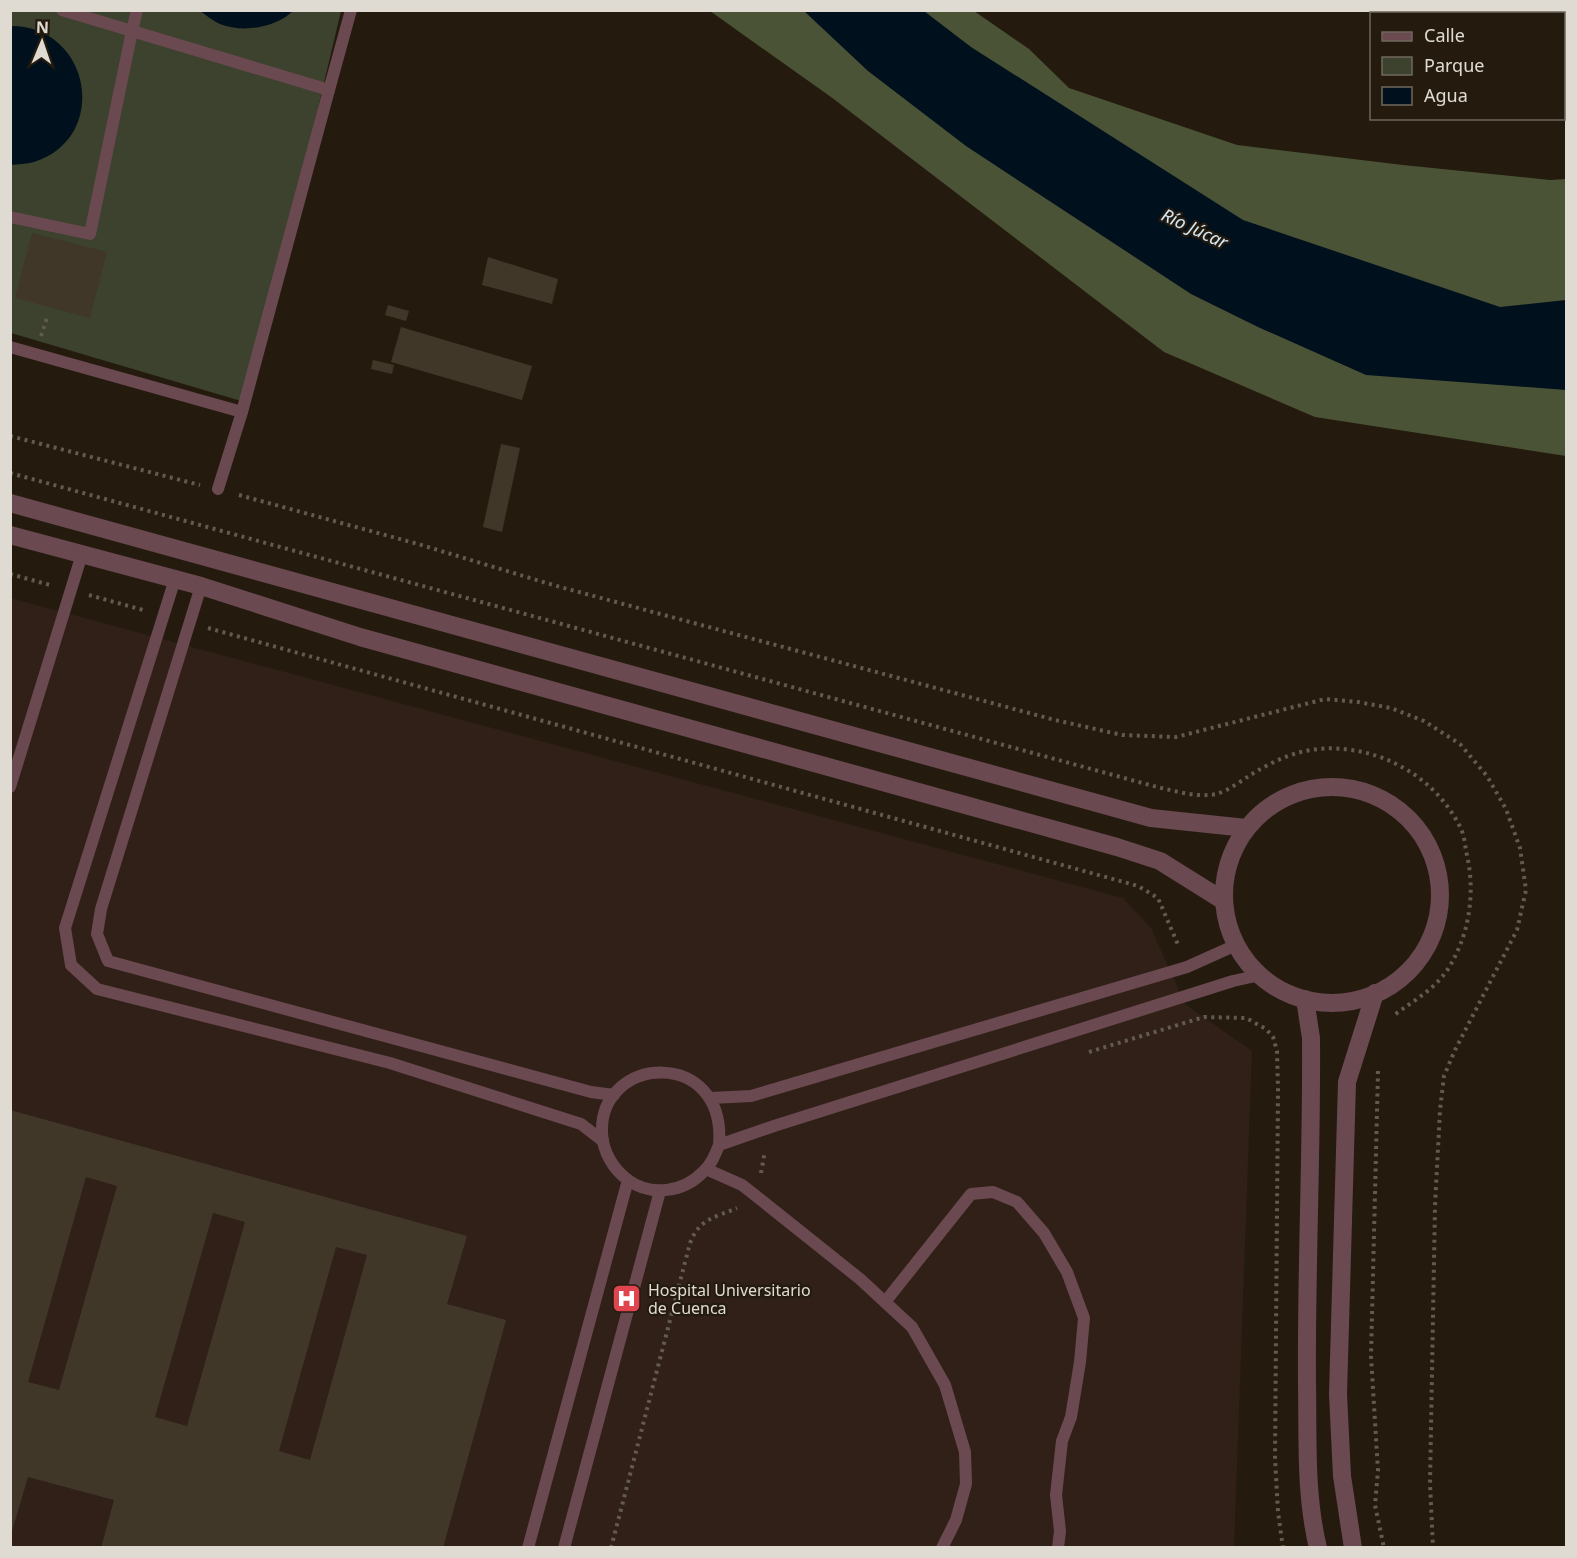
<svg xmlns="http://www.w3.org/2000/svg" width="1577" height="1558" viewBox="0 0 1577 1558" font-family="'Noto Sans',sans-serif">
  <rect width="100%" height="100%" fill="#241b0e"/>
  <polygon fill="#302017" points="10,598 1123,898 1151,928 1185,1004 1252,1051 1234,1547 11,1547"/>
  <polygon fill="#3c422d" points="10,11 341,11 248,403 11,333"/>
  <polygon fill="#4b5336" points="710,11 974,11 1029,49 1069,88 1237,145 1403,165 1550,180 1566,179 1566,456 1315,417 1164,352 831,97"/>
  <g fill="#00101c">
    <path d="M200,11H199H293C275,28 243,33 220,24C213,21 206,15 200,11Z"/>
    <polygon points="804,11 924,11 971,47 1243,220 1500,307 1566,300 1566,390 1366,375 1258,327 1191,294 966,146 868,71"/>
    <path d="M10,26C91,25 111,138 34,162C27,164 18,164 11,165Z"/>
  </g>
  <g fill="#403729" fill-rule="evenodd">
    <polygon points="32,233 107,252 90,318 15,298"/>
    <polygon points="488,257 558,279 552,304 482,285"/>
    <polygon points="388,305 409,311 406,321 385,315"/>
    <polygon points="401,327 532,366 522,400 391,362"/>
    <polygon points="373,360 394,365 392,374 371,369"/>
    <polygon points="501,444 520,448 502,532 483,527"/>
    <path d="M10,1110L467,1236L447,1304L506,1320L443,1548H101L114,1500L28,1477L10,1538ZM86,1177L117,1186L59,1390L28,1382ZM213,1213L245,1222L187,1426L155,1417ZM336,1247L367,1255L310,1460L279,1451Z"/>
  </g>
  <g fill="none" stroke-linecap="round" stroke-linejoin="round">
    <g stroke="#635b4f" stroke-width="4" stroke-dasharray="3 4.5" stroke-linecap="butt">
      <polyline points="41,336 48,315"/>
      <polyline points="10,436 200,485"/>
      <path d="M10,473L1157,787C1176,791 1196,798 1216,794C1228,791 1241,781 1252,774C1283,755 1313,744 1351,750C1397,756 1441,786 1461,829C1464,835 1465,844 1466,851C1476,891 1470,934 1448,969C1433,991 1414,1000 1393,1016"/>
      <polyline points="239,495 418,544 553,585 664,615 1055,720 1122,735 1176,737 1325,699 1358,702 1391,708 1424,721 1460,744 1487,776 1506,809 1520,848 1526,890 1517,930 1455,1050 1444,1076 1440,1110 1435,1206 1430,1484 1433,1548"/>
      <polyline points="10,574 50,585"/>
      <polyline points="89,595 143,610"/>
      <polyline points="208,628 1138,886 1158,898 1179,947"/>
      <polyline points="1089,1052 1204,1017 1246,1018 1266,1029 1273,1037 1277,1051 1278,1089 1275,1458 1278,1512 1283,1548"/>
      <polyline points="1378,1071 1371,1356 1378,1471 1375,1505 1384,1548"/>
      <polyline points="761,1173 765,1151"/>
      <path d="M611,1548L690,1243C700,1218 714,1218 737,1208"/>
    </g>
    <g stroke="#6b4951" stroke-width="12">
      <polyline points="137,10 132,31 329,90 351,10"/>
      <polyline points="10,217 90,234 132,31 62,10"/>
      <polyline points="10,347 242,412"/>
      <polyline points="218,489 242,412 329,90"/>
      <polyline points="175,579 65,928 71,965 97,989 390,1063 581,1124 603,1141"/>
      <polyline points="201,586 101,909 97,934 108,961 591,1092 614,1095"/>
      <polyline points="10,787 82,554"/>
      <polyline points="711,1098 751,1096 1187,967 1236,945"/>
      <path d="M719,1145C727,1047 599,1054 602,1133C603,1152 613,1169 628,1180C651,1197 684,1192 703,1172C711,1165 715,1155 719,1145L774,1126L1233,981L1260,975"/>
      <polyline points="706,1169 742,1185 751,1192 860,1279 912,1327 945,1385 965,1452 966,1484 956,1520 942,1548"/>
      <polyline points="885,1302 971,1194 993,1192 1017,1202 1044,1233 1067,1272 1084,1318 1080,1362 1071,1417 1062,1441 1056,1495 1060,1531 1058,1548"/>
      <polyline points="528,1548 628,1180"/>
      <polyline points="564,1548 660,1191"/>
    </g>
    <g stroke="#6b4951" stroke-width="18">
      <polyline points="10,503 1151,818 1246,828"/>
      <polyline points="10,535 201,586 360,637 1117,847 1160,861 1224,901"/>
      <circle cx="1332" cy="895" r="108"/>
      <path d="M1305,999L1311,1038C1312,1153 1306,1269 1307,1384C1308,1439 1305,1494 1318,1548"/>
      <polyline points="1353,1548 1342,1476 1338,1394 1347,1082 1375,993"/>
    </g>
  </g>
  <defs>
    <symbol id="hospital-square" viewBox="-11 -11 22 22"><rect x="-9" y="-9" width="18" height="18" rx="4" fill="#e0444e" stroke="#241b0e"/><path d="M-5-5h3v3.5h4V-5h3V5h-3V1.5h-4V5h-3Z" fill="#fff"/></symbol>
  </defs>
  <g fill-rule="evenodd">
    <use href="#hospital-square" x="610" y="1282" width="33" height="33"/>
  </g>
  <g text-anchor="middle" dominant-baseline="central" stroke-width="4.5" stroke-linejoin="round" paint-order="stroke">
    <g font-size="16" fill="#e0dbd2" stroke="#241b0e" text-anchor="start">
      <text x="648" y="1290">Hospital Universitario<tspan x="648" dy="18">de Cuenca</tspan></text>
    </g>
    <g font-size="18" font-style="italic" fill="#d2e8f6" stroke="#241b0e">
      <text transform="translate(1195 228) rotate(25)">Río Júcar</text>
    </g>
  </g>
  <rect width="1577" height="1558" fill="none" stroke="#e0dbd2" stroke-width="24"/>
  <rect x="1370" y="12" width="195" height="108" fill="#241b0e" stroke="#6f685c" stroke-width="1.5"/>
  <rect x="1382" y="32" width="30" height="9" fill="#6b4951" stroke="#6f685c" stroke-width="1.5"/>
  <text x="1424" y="42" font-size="18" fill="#e0dbd2">Calle</text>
  <rect x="1382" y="57" width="30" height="18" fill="#3c422d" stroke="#6f685c" stroke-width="1.5"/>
  <text x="1424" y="72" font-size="18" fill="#e0dbd2">Parque</text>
  <rect x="1382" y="87" width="30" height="18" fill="#00101c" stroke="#6f685c" stroke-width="1.5"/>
  <text x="1424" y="102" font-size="18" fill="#e0dbd2">Agua</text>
  <g transform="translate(42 42) rotate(2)" stroke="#241b0e" stroke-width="4.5" paint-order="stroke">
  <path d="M0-4.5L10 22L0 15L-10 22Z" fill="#e0dbd2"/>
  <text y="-9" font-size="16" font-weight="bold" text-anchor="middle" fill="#e0dbd2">N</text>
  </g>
</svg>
